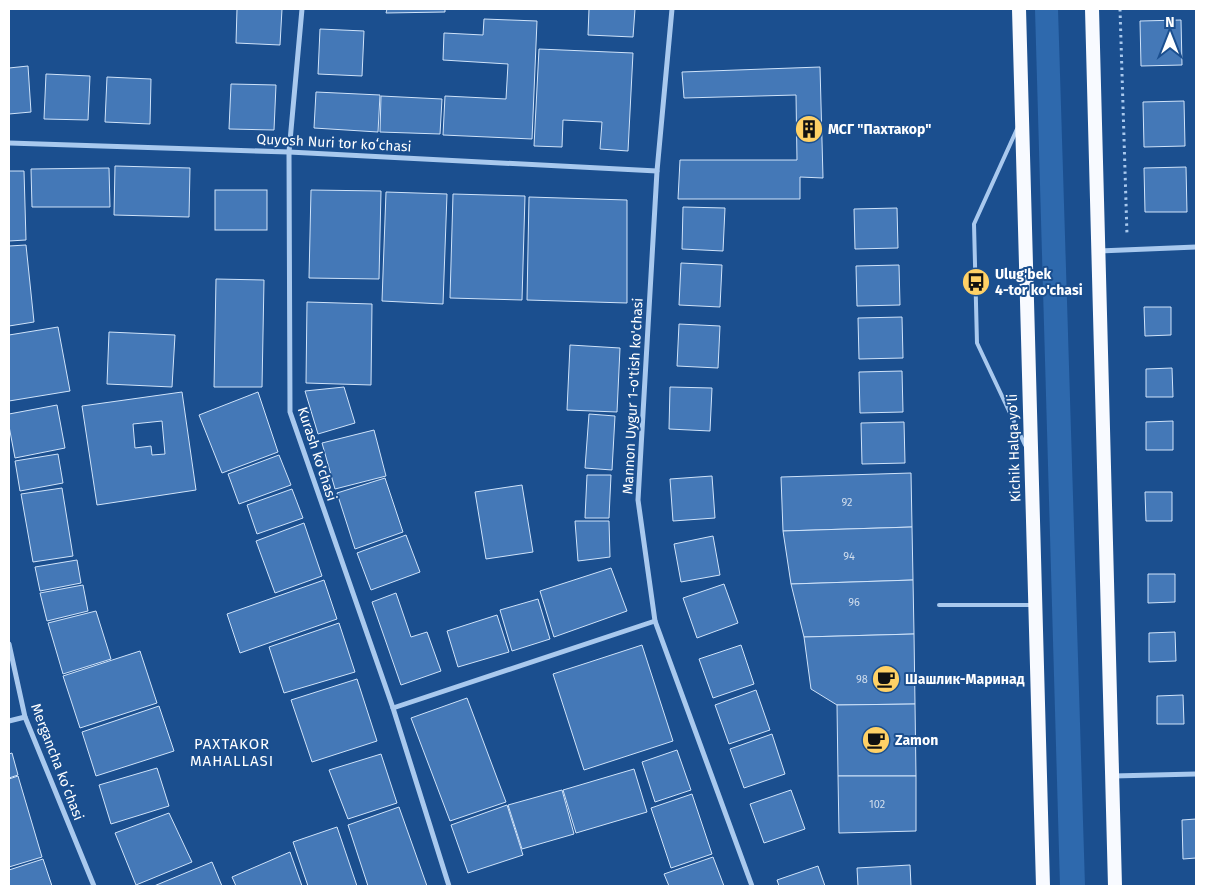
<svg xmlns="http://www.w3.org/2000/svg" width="1205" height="895" viewBox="0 0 1205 895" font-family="'Fira Sans',sans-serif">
  <rect width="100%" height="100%" fill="#1b4f8f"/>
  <polygon fill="#2e69ad" points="1035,9 1058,9 1085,886 1060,886"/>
  <g fill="#4478b7" stroke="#cfe3fa" fill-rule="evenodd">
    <polygon points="237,9 282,9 280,45 236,43"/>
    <polygon points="387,9 445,9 445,12 386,13"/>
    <polygon points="589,9 635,9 633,37 588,35"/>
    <polygon points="484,19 537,21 532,139 443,135 445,96 506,99 508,64 443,60 444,33 483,35"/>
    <polygon points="1181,20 1182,65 1141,66 1140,21"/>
    <polygon points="320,29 364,31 362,76 318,74"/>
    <polygon points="539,49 633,53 628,151 600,149 602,122 563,120 562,147 534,146"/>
    <polygon points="28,66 31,112 9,114 9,68"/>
    <polygon points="820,67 823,178 800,177 800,199 678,199 680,160 797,160 796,95 684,98 682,72"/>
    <polygon points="46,74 90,76 88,120 44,119"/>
    <polygon points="107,77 151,79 150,124 105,122"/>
    <polygon points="231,84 276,85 274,130 229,129"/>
    <polygon points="316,92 380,95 378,132 314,128"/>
    <polygon points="381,96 442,99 440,134 380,132"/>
    <polygon points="1184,101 1185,146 1144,147 1143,102"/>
    <polygon points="115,166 190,168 189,217 114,215"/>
    <polygon points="1186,167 1187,212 1145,212 1144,168"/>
    <polygon points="109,168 110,207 32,207 31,169"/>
    <polygon points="9,171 24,171 26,240 9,241"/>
    <rect x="215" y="190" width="52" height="40"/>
    <polygon points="311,190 381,191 379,279 309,278"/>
    <polygon points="386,192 447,194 443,304 382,301"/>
    <polygon points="453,194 525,196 522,300 450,298"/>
    <polygon points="529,197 627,200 627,303 527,300"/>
    <polygon points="683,207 725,208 723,251 682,249"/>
    <polygon points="897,208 898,248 855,249 854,209"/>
    <polygon points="26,245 34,322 9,326 9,246"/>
    <polygon points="681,263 722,265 720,307 679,305"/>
    <polygon points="899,265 900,305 857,306 856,266"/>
    <polygon points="216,279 264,280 262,387 214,387"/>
    <polygon points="307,302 372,304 371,385 306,383"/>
    <polygon points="1144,307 1171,307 1171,335 1145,336"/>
    <polygon points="902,317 903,358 859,359 858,318"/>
    <polygon points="679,324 720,326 718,368 677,366"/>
    <polygon points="58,327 70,391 9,401 9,335"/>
    <polygon points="109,332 175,335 172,387 107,384"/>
    <polygon points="570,345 620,348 617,412 567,410"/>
    <polygon points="1172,368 1173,397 1146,397 1146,369"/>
    <polygon points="902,371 903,412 860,413 859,372"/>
    <polygon points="344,387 355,423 318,434 305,391"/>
    <polygon points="670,387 712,388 710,431 669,429"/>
    <path d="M182,392L196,490L97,505L82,406ZM162,421L165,454L152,455L151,446L135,448L133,424Z"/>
    <polygon points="258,392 278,452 222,473 199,415"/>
    <polygon points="57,405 65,448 15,458 9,426 9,414"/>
    <polygon points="589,414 615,416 612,470 585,468"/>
    <polygon points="1173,421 1173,450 1146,450 1146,422"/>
    <polygon points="904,422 905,463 862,464 861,423"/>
    <polygon points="374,430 386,476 335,489 322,443"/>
    <polygon points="58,454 63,483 20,491 15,461"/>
    <polygon points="279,455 291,485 239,504 228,474"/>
    <polygon points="911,473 912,527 783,531 781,477"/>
    <polygon points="587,475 611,475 609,518 585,518"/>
    <polygon points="712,476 715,518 673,521 670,479"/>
    <polygon points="385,478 403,532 355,549 337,493"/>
    <polygon points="522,485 533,552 486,559 475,492"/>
    <polygon points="62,488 73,556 33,562 21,494"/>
    <polygon points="292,489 303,518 257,534 247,505"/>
    <polygon points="1145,492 1172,492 1172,521 1146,521"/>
    <polygon points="575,521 609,521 610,557 578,561"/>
    <polygon points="304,523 322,576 275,593 256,541"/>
    <polygon points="912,527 913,580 791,584 783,531"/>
    <polygon points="406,535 420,572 371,590 357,553"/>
    <polygon points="713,536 720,575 681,582 674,544"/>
    <polygon points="77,560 81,583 40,591 35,567"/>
    <polygon points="611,568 627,611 554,637 540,591"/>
    <polygon points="1148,574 1175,574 1175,602 1148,603"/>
    <polygon points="324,580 337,619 240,653 227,614"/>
    <polygon points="913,580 914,634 804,637 791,584"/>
    <polygon points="724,584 738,623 697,638 683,598"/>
    <polygon points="83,585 88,611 47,621 40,593"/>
    <polygon points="396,593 411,637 427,632 441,671 401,685 372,602"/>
    <polygon points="538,599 550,639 512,651 500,610"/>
    <polygon points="96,611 111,659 63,674 48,623"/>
    <polygon points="497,615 509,652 458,667 447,631"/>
    <polygon points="339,623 355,672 284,693 269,647"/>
    <polygon points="1175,632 1176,661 1149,662 1149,633"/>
    <polygon points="914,634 915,704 837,705 811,689 804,637"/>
    <polygon points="642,645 673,741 584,770 553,674"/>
    <polygon points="741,645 754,684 713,698 699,659"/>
    <polygon points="140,651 157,703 80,728 63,676"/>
    <polygon points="357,679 377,741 312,762 291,700"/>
    <polygon points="756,690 770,730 729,744 715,705"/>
    <polygon points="1183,695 1184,724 1157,724 1157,696"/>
    <polygon points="467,698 506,802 450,821 411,718"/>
    <polygon points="915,704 916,776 838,776 837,705"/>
    <polygon points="159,706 174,751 96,776 82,732"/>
    <polygon points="772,734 785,774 744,788 730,749"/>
    <polygon points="677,750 691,790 655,802 642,762"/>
    <polygon points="12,753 18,775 9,778 9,754"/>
    <polygon points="381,754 397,803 348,819 329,770"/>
    <polygon points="157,768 169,806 111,824 99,785"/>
    <polygon points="634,769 647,812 576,833 563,790"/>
    <polygon points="18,776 42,857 9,867 9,779"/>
    <polygon points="838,776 916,776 916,831 839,833"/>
    <polygon points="562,790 574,834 522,849 508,805"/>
    <polygon points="791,790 805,829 764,843 750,804"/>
    <polygon points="692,794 712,854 671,868 651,808"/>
    <polygon points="507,805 523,855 468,873 451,825"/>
    <polygon points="399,807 427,886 368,886 348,825"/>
    <polygon points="169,813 192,862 136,885 115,833"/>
    <polygon points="1196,819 1196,858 1183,859 1182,820"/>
    <polygon points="337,827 357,886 308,886 293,842"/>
    <polygon points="290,852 302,886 236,886 232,877"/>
    <polygon points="713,857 724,886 669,886 664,874"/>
    <polygon points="43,859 52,886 9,886 9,870"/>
    <polygon points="212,862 222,886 154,886"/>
    <polygon points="910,865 911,886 858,886 857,868"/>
    <polygon points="818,866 825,886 779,886 777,880"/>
  </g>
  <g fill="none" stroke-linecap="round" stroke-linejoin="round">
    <polyline stroke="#a9c9ee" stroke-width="3" stroke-dasharray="2.5 4" stroke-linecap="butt" points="1120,9 1127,235"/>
    <g stroke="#a9c9ee" stroke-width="4">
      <polyline points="1017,129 974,224 977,343 1025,445"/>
      <polyline points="939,605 1032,605"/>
    </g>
    <g stroke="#a9c9ee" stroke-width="5">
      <polyline points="302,9 289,152 290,412 393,708 449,886"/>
      <polyline points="672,9 657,171 638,500 655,621 752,886"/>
      <polyline points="9,143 289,152 657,171"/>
      <polyline points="1099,251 1196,247"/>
      <polyline points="9,644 25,717 94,886"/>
      <polyline points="393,708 655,621"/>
      <polyline points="9,721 25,717"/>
      <polyline points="1113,776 1196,774"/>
    </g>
    <g stroke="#f8faff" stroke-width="14">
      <polyline points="1019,9 1043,886"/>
      <polyline points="1092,9 1115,886"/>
    </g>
  </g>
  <defs>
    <symbol id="building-disc" viewBox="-11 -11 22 22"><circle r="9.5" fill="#ffd166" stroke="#1b4f8f"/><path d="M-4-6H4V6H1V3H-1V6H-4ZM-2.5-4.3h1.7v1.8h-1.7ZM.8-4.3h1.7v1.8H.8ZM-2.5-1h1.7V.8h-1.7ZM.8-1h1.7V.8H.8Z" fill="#111"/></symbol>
    <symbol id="bus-disc" viewBox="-11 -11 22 22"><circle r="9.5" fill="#ffd166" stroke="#1b4f8f"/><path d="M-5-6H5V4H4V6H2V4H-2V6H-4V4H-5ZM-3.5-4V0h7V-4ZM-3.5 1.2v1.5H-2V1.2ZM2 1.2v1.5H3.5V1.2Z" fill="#111"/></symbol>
    <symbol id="cafe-disc" viewBox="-11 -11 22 22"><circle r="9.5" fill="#ffd166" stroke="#1b4f8f"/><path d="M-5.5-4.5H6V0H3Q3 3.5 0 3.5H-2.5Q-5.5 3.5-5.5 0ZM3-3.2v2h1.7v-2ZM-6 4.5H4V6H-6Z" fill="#111"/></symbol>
  </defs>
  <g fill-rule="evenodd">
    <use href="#building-disc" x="793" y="113" width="32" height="32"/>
    <use href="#bus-disc" x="960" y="266" width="32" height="32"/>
    <use href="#cafe-disc" x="870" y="663" width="32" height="32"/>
    <use href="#cafe-disc" x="860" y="724" width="32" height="32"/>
  </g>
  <g text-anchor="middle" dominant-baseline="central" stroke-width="4" stroke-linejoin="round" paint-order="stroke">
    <g font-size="11" fill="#d0dded">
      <text x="847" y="502">92</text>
      <text x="849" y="556">94</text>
      <text x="854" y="602">96</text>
      <text x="862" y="679">98</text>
      <text x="877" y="804">102</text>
    </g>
    <g font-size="14" font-weight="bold" fill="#fff" stroke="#1b4f8f" text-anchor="start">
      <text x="828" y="129">МСГ "Пахтакор"</text>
      <text x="995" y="274">Ulug'bek<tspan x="995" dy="16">4-tor ko'chasi</tspan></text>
      <text x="905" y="679">Шашлик-Маринад</text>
      <text x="895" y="740">Zamon</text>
    </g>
    <g font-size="14" fill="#fff" stroke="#1b4f8f">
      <text transform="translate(334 143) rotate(3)">Quyosh Nuri tor koʻchasi</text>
      <text transform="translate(633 396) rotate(-87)">Mannon Uygur 1-o'tish ko'chasi</text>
      <text transform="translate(1014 448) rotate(-92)">Kichik Halqa yo'li</text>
      <text transform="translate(317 454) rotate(72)">Kurash ko'chasi</text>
      <text transform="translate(57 762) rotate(69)">Mergancha koʻchasi</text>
    </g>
    <g font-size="15" letter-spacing="1" fill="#fff" stroke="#1b4f8f">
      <text x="232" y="744">PAXTAKOR<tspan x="232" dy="17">MAHALLASI</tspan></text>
    </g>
  </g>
  <rect width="1205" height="895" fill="none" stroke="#ffffff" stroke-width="20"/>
  <g transform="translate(1170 35)" stroke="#1b4f8f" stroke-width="4" paint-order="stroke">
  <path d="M0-4L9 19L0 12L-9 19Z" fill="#ffffff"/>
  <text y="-8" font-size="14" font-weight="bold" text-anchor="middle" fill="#ffffff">N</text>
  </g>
</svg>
